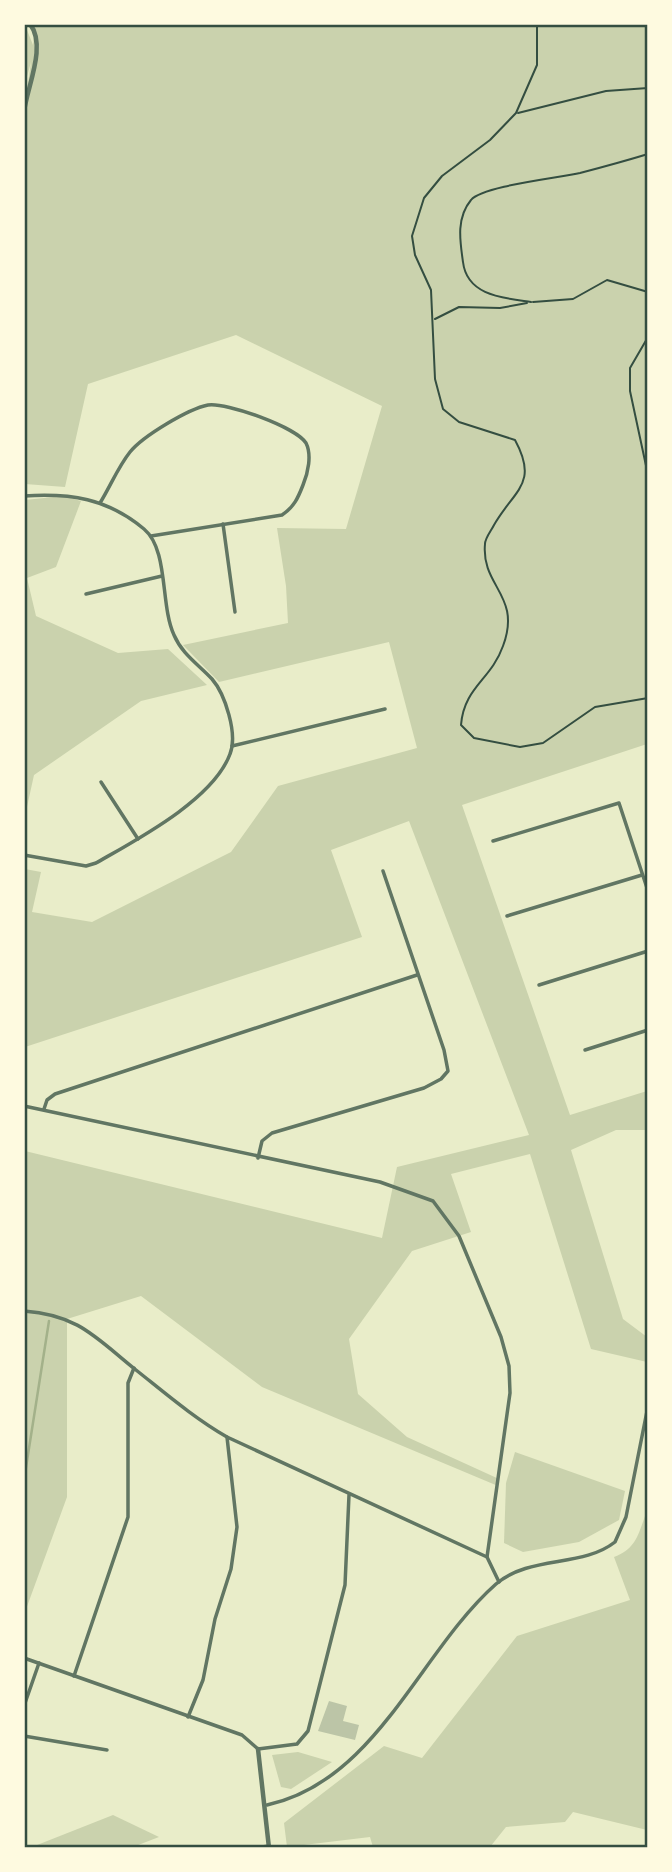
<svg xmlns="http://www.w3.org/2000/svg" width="672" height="1872" viewBox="0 0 672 1872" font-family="Jost,sans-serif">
  <rect width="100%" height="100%" fill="#e9edc9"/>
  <g fill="#cad2ad">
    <polygon points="25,25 33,45 35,31 29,25 647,25 647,744 462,805 570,1115 647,1091 647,1130 616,1130 571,1150 623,1319 647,1337 647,1362 591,1349 530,1154 451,1174 471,1232 412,1251 349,1339 358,1394 407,1437 499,1479 498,1486 262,1387 141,1296 67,1319 67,1497 25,1612 25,1151 382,1238 397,1167 529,1135 409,821 331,850 362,937 25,1047 25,869 41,872 32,912 92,922 231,852 278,786 417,748 389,642 219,682 183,645 288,623 286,586 277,528 346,529 382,406 236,335 88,384 65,487 25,484 24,112 31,62 25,84"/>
    <polygon points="63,496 81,501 56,567 27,578 36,616 118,653 168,649 207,685 141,701 34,775 25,816 25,500"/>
    <polygon points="515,1452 625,1491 619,1520 579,1542 523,1552 504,1543 506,1483"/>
    <path d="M645,1516H648L647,1830L573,1812L565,1822L506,1827L490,1847H373L370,1837L287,1847L284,1823L384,1746L422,1758L517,1636L630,1600L614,1557C635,1549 638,1536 645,1516Z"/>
    <polygon points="298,1752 332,1762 291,1789 281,1787 272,1755"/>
    <polygon points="113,1815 159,1837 133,1847 32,1847"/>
  </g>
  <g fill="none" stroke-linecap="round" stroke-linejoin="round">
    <polyline stroke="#a3b18a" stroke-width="2.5" points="24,1480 49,1321"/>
  </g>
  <polygon fill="#bcc5a7" points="329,1701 347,1706 343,1721 359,1725 355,1740 318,1731"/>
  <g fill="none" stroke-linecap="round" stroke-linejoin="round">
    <g stroke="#344e41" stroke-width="2">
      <path d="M537,24V65L516,113L490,140L442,176L424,198L412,236L415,255L431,290L435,379L443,409L459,422L515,440C539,484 514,490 494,525C491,531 485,538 485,544C481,587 522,595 503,646C491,680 464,687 461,725L474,738L520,747L543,743L595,707L648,698"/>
      <polyline points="518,113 606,91 648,88"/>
      <path d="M531,302C504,298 467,296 463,262C460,241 456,218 471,200C482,186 558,178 580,173C603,167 625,161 648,154"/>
      <polyline points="533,302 573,299 607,280 648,292"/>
      <polyline points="435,319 459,307 500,308 527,303"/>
      <polyline points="648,337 630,368 630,391 648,475"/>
    </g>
    <g stroke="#617663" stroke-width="3.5">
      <path d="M24,496C70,493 107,498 144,529C169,550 160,605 174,635C182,654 198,664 212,679C225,694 238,734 230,754C213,800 136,840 96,863L86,866L24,855"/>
      <path d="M100,503C110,487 118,467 130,452C143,436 188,409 208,405C226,402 296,427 306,443C312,455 308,473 303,485C298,498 294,507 282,515L151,536"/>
      <polyline points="223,524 235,612"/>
      <polyline points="86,594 162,576"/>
      <polyline points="232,746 385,709"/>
      <polyline points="101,782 138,839"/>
      <polyline points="493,841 619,803 648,891"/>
      <polyline points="507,916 642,875"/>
      <polyline points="539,985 648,951"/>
      <polyline points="585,1050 648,1030"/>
      <polyline points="24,1106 380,1182 433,1201 459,1236 501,1337 509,1366 510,1393 487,1557 499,1582"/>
      <polyline points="44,1109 47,1100 55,1094 417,975"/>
      <polyline points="258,1158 262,1141 272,1133 424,1088 441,1079 448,1071 444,1050 383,871"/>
      <path d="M24,1311C79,1315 96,1338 136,1370C165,1393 194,1418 227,1437L487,1557"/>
      <polyline points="24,1658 242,1735 258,1749 297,1744 308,1731 345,1585 349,1495"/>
      <polyline points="74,1676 128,1517 128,1383 134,1368"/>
      <polyline points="24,1706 39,1663"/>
      <polyline points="188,1717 203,1680 215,1619 231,1569 237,1527 227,1437"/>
      <polyline points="24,1736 107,1750"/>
      <path d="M267,1805C377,1781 419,1652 496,1584C530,1555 582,1568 615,1542L626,1517L648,1406"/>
      <polyline points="255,1848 269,1846"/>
    </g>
    <g stroke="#617663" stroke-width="4.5">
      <path d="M24,112C27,87 47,46 30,24"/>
      <polyline points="258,1749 269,1848"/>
    </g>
  </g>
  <rect width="672" height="1872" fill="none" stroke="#fefae0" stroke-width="52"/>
  <rect x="26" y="26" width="620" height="1820" fill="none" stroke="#344e41" stroke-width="2.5"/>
</svg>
